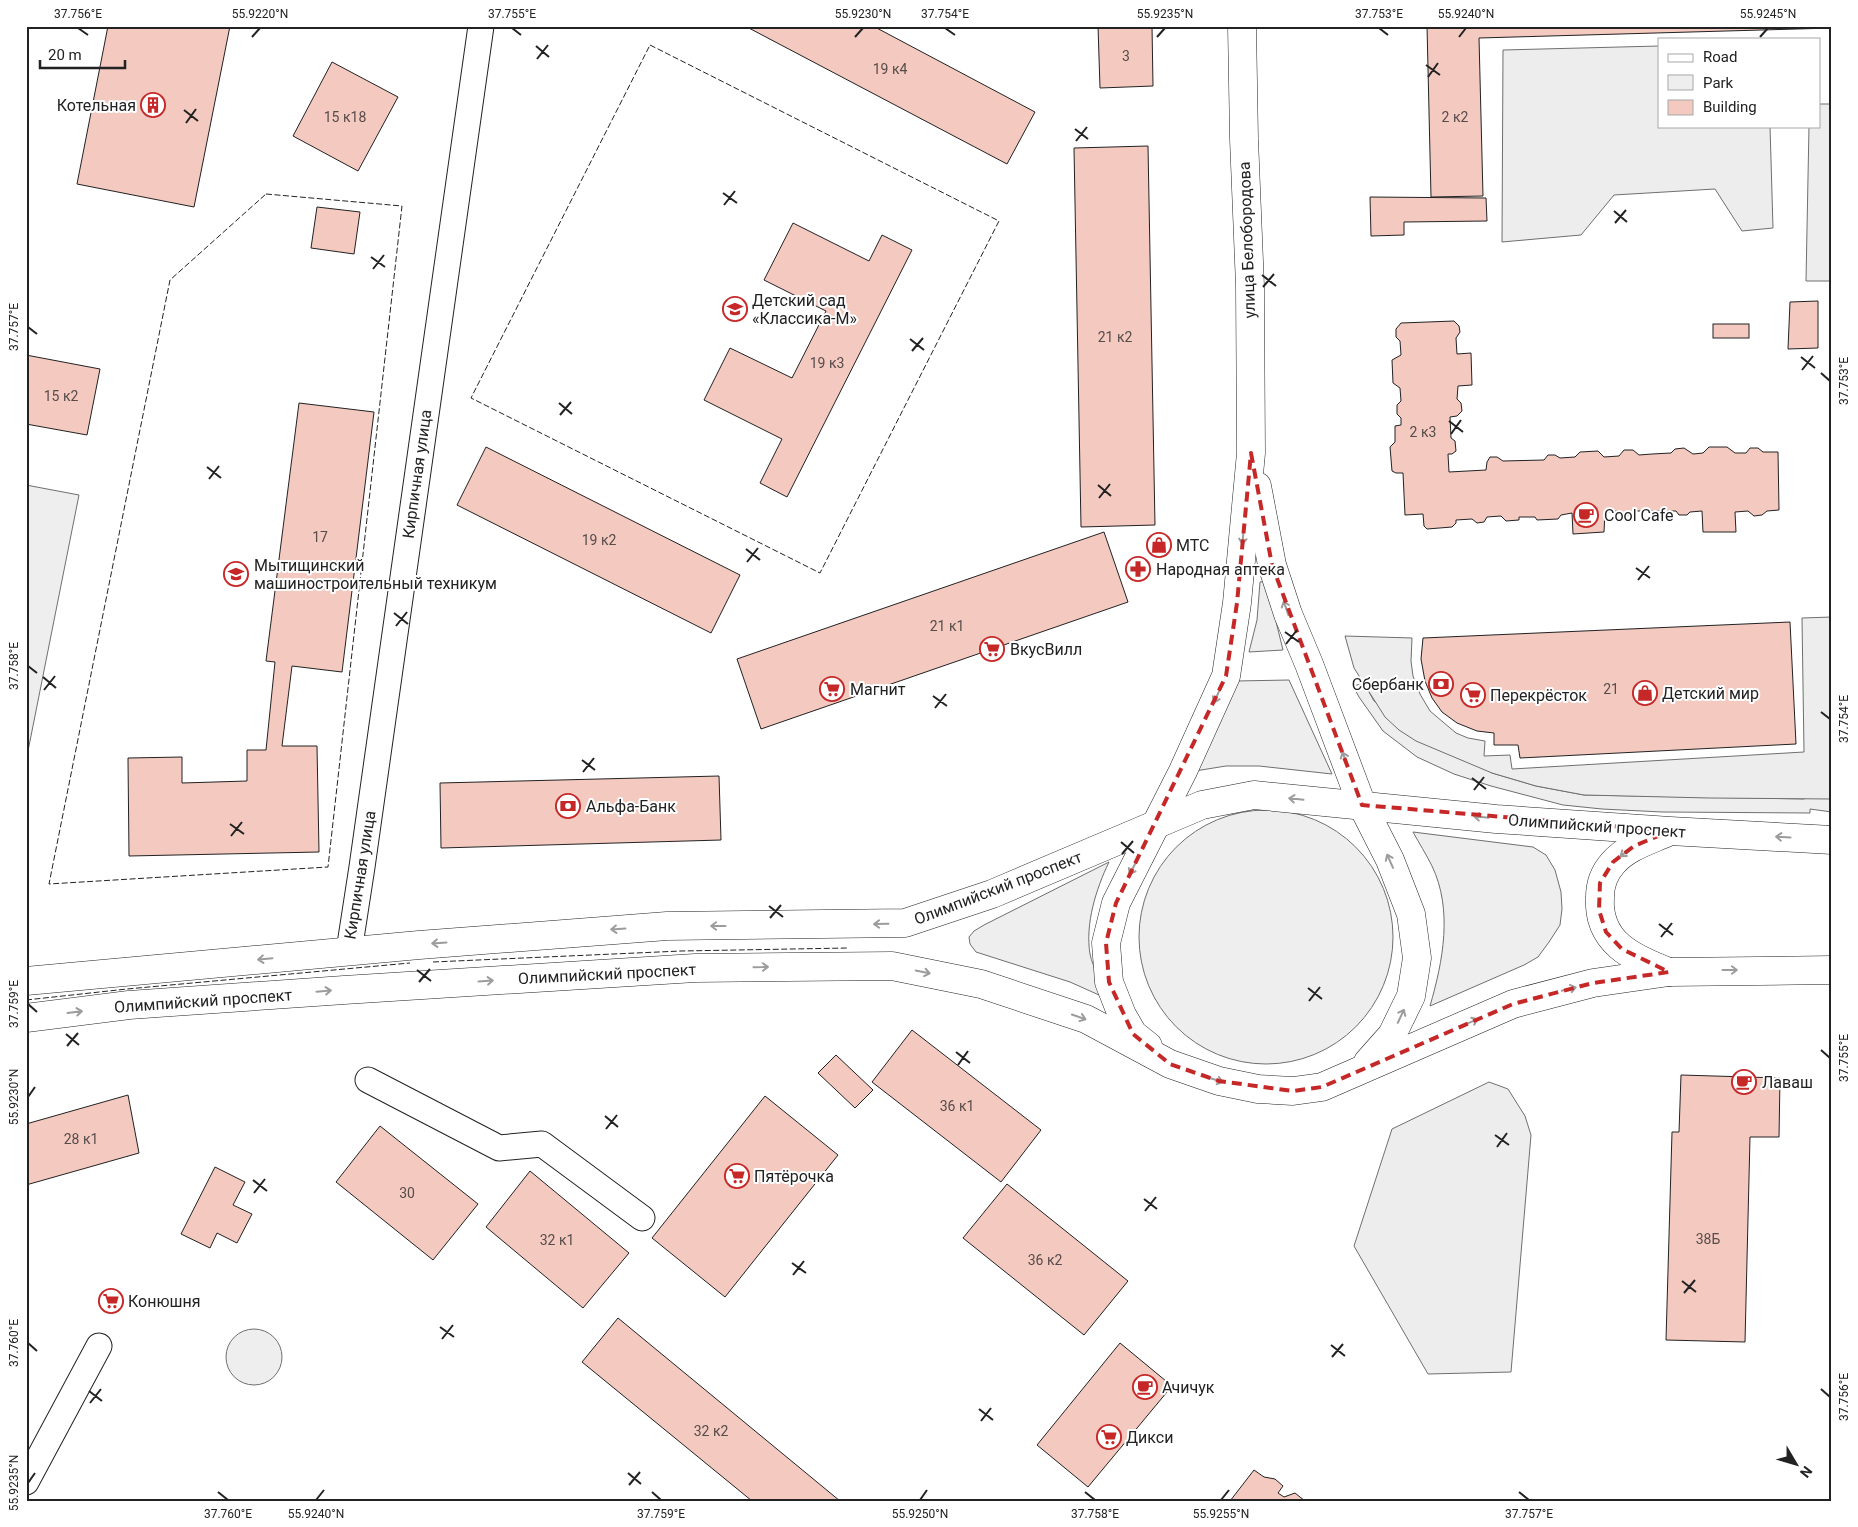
<svg xmlns="http://www.w3.org/2000/svg" width="1858" height="1527" viewBox="0 0 1858 1527" font-family="Roboto,sans-serif">
  <rect width="100%" height="100%" fill="#fff"/>
  <g fill="#eee" stroke="#6f6f6f">
    <polygon points="26,485 79,495 27,756 26,755"/>
    <polygon points="1266,581 1283,650 1249,652 1257,620 1260,582"/>
    <polygon points="1289,680 1332,774 1259,766 1226,766 1195,771 1236,681"/>
    <polygon points="1364,683 1374,701 1492,773 1536,786 1584,795 1804,799 1832,778 1832,812 1810,809 1810,813 1662,812 1602,809 1563,805 1491,786 1454,774 1417,757 1383,731 1359,697 1353,686"/>
    <circle cx="1266" cy="937" r="127"/>
    <path d="M1413,832L1533,847L1546,855L1555,870L1561,892L1562,909L1560,925L1549,942L1538,957L1524,965L1430,1006C1443,961 1453,910 1432,866C1426,854 1419,843 1413,832Z"/>
    <path d="M1109,862C1096,889 1085,924 1090,954C1093,969 1102,980 1104,995H1099L1070,982L976,952L970,944L969,937L974,931L984,925Z"/>
    <circle cx="254" cy="1357" r="28"/>
  </g>
  <g fill="#ededed" stroke="#6f6f6f">
    <polygon points="1659,46 1659,126 1770,126 1773,228 1742,231 1715,189 1614,195 1581,235 1502,242 1503,50"/>
    <polygon points="1819,104 1832,104 1832,281 1806,281 1809,126 1819,126"/>
    <polygon points="1832,617 1832,799 1709,798 1584,795 1536,786 1492,773 1416,741 1399,730 1385,717 1354,668 1345,636 1412,638 1411,661 1413,676 1420,694 1430,711 1456,733 1468,738 1485,741 1484,756 1510,755 1512,769 1804,752 1802,618"/>
    <polygon points="1489,1082 1508,1089 1525,1116 1531,1135 1511,1372 1428,1374 1354,1246 1392,1129"/>
  </g>
  <g fill="#f3c9c0" stroke="#222">
    <polygon points="108,26 230,26 194,207 77,184"/>
    <polygon points="745,26 873,26 1035,112 1007,164"/>
    <polygon points="1098,26 1152,26 1153,86 1100,88"/>
    <polygon points="1427,26 1832,26 1832,28 1479,38 1483,196 1431,197"/>
    <polygon points="332,62 398,97 358,171 293,136"/>
    <polygon points="1148,146 1155,525 1081,527 1074,148"/>
    <polygon points="1370,197 1486,198 1487,221 1404,222 1404,235 1371,236"/>
    <polygon points="317,207 360,212 354,254 311,248"/>
    <polygon points="793,223 869,261 882,235 912,250 787,497 760,483 782,439 704,400 730,348 792,378 826,311 764,280"/>
    <polygon points="1818,301 1818,348 1788,349 1790,302"/>
    <polygon points="1454,321 1459,326 1460,332 1456,338 1457,354 1471,353 1472,385 1458,386 1457,399 1461,403 1462,411 1457,416 1450,417 1451,438 1455,441 1456,451 1452,454 1448,454 1449,472 1486,470 1487,462 1490,457 1497,457 1503,461 1544,460 1548,455 1555,455 1560,458 1575,457 1580,452 1598,451 1604,457 1619,456 1624,450 1633,450 1639,455 1652,454 1671,453 1675,449 1684,448 1693,454 1703,453 1709,447 1727,447 1735,453 1746,453 1750,448 1758,448 1763,452 1778,452 1779,510 1767,511 1762,515 1754,516 1748,511 1735,512 1736,532 1703,532 1702,511 1690,512 1687,515 1679,515 1676,511 1637,511 1633,515 1624,516 1619,511 1605,512 1604,532 1573,534 1572,513 1561,515 1558,519 1537,520 1535,517 1519,517 1519,520 1506,521 1501,516 1487,517 1484,522 1477,523 1472,519 1456,520 1456,523 1452,527 1427,529 1424,526 1423,514 1405,515 1403,473 1396,473 1392,471 1390,447 1395,442 1395,426 1401,425 1401,418 1397,414 1397,405 1401,401 1400,388 1393,383 1392,360 1401,355 1400,341 1396,337 1396,329 1401,323"/>
    <rect x="1713" y="324" width="36" height="14"/>
    <polygon points="26,355 100,369 87,435 26,424"/>
    <polygon points="299,403 374,412 342,672 292,666 282,746 317,746 319,852 129,856 128,758 182,757 182,783 247,781 247,750 266,750 275,662 266,661"/>
    <polygon points="486,447 740,575 711,633 457,505"/>
    <polygon points="1104,532 1128,602 761,729 737,659"/>
    <polygon points="1790,622 1796,744 1520,758 1518,745 1494,745 1494,733 1477,731 1457,723 1442,712 1432,698 1425,681 1421,659 1423,638"/>
    <polygon points="719,776 721,840 441,848 440,783"/>
    <polygon points="912,1030 1041,1130 1001,1182 872,1082"/>
    <polygon points="836,1055 873,1090 855,1108 818,1073"/>
    <polygon points="1681,1075 1780,1078 1779,1137 1750,1137 1745,1342 1666,1340 1672,1132 1679,1132"/>
    <polygon points="128,1095 139,1153 26,1185 26,1124"/>
    <polygon points="765,1096 838,1155 725,1297 652,1238"/>
    <polygon points="380,1126 478,1204 433,1260 336,1182"/>
    <polygon points="215,1167 245,1182 233,1205 252,1214 237,1243 217,1233 210,1248 181,1234"/>
    <polygon points="530,1171 629,1253 583,1308 486,1227"/>
    <polygon points="1007,1184 1128,1281 1084,1335 963,1238"/>
    <polygon points="618,1318 840,1501 752,1501 582,1362"/>
    <polygon points="1120,1343 1172,1386 1088,1487 1037,1445"/>
    <polygon points="1254,1470 1264,1477 1275,1479 1283,1486 1278,1493 1284,1497 1295,1493 1305,1501 1230,1501"/>
  </g>
  <g fill="none" stroke-linecap="round" stroke-linejoin="round">
    <defs>
      <g id="street">
        <polyline points="349,951 362,867 481,26"/>
        <polyline points="368,1080 499,1148 542,1144 642,1218"/>
        <polyline points="26,1482 99,1346"/>
      </g>
      <g id="secondary">
        <polyline points="1257,486 1272,565 1288,614 1309,664 1362,805 1390,860 1411,914 1417,958 1411,996 1392,1035 1368,1062"/>
        <path d="M1666,833C1648,841 1627,847 1613,863C1604,873 1600,884 1600,897C1597,942 1632,958 1669,972"/>
        <polyline points="26,981 419,945 667,926 905,923 992,894 1202,805 1254,795 1496,819 1670,831 1832,840"/>
        <polyline points="26,1018 129,1005 344,990 695,968 892,966 981,984 1086,1019 1170,1064 1219,1081 1258,1089 1293,1091 1322,1087 1513,1004 1593,983 1669,972 1832,970"/>
        <polyline points="1148,1046 1133,1034 1122,1015 1109,982 1106,943 1116,903 1183,771 1226,676 1237,603 1251,453 1250,286 1244,139 1242,26"/>
      </g>
    </defs>
    <use href="#street" stroke="#222" stroke-width="27"/>
    <use href="#secondary" stroke="#222" stroke-width="29"/>
    <use href="#street" stroke="#fff" stroke-width="25"/>
    <use href="#secondary" stroke="#fff" stroke-width="28"/>
    <g stroke="#222" stroke-width="1" stroke-dasharray="6 2.5" stroke-linecap="butt">
      <polygon points="650,45 999,221 820,573 471,398"/>
      <polygon points="266,194 402,206 328,867 49,884 170,280"/>
      <polyline points="433,962 681,951 848,948"/>
      <polyline points="26,1000 127,989 410,963"/>
    </g>
  </g>
  <defs><path id="oneway-shaft" d="M-6 0H5M1.5-3L5.5 0L1.5 3" fill="none" stroke-width="1.6" stroke-linecap="round" stroke-linejoin="round" transform="scale(1.25)"/></defs>
  <g stroke="#9c9c9c">
    <use href="#oneway-shaft" transform="translate(1243 537) rotate(95)"/>
    <use href="#oneway-shaft" transform="translate(1286 608) rotate(-109)"/>
    <use href="#oneway-shaft" transform="translate(1217 696) rotate(113)"/>
    <use href="#oneway-shaft" transform="translate(1345 759) rotate(-111)"/>
    <use href="#oneway-shaft" transform="translate(1296 799) rotate(-174)"/>
    <use href="#oneway-shaft" transform="translate(1481 817) rotate(-174)"/>
    <use href="#oneway-shaft" transform="translate(1783 837) rotate(-177)"/>
    <use href="#oneway-shaft" transform="translate(1626 852) rotate(142)"/>
    <use href="#oneway-shaft" transform="translate(1390 861) rotate(-114)"/>
    <use href="#oneway-shaft" transform="translate(1133 868) rotate(117)"/>
    <use href="#oneway-shaft" transform="translate(881 924) rotate(179)"/>
    <use href="#oneway-shaft" transform="translate(718 926) rotate(180)"/>
    <use href="#oneway-shaft" transform="translate(618 929) rotate(176)"/>
    <use href="#oneway-shaft" transform="translate(439 943) rotate(176)"/>
    <use href="#oneway-shaft" transform="translate(265 959) rotate(175)"/>
    <use href="#oneway-shaft" transform="translate(761 967) rotate(-1)"/>
    <use href="#oneway-shaft" transform="translate(1730 970)"/>
    <use href="#oneway-shaft" transform="translate(923 972) rotate(12)"/>
    <use href="#oneway-shaft" transform="translate(486 981) rotate(-4)"/>
    <use href="#oneway-shaft" transform="translate(1569 989) rotate(-14)"/>
    <use href="#oneway-shaft" transform="translate(324 991) rotate(-5)"/>
    <use href="#oneway-shaft" transform="translate(75 1012) rotate(-7)"/>
    <use href="#oneway-shaft" transform="translate(1401 1016) rotate(-65)"/>
    <use href="#oneway-shaft" transform="translate(1079 1017) rotate(19)"/>
    <use href="#oneway-shaft" transform="translate(1471 1022) rotate(-23)"/>
    <use href="#oneway-shaft" transform="translate(1216 1080) rotate(17)"/>
  </g>
  <path fill="none" stroke="#c62828" stroke-width="4" stroke-dasharray="10 6" stroke-linejoin="round" d="M1251,453L1272,565L1362,805L1670,831L1634,846L1613,862L1600,883L1599,910L1606,932L1622,949L1669,972L1593,983L1513,1004L1322,1087L1293,1091L1219,1081L1170,1064L1133,1034L1109,982L1106,943L1116,903L1226,676L1237,603Z"/>
  <path fill="none" stroke="#222" stroke-width="2" d="M78,28L88,35M512,28L521,35M945,28L955,35M1379,28L1388,35M252,37L260,28M855,37L863,28M1157,37L1165,28M1459,37L1466,28M1760,37L1768,28M536,46L549,57M537,59L548,45M1426,65L1440,75M1428,77L1438,63M184,110L198,121M186,123L196,109M1075,129L1088,139M1076,141L1087,127M723,193L737,203M724,205L735,191M1614,211L1627,222M1615,223L1626,210M371,257L385,267M373,269L384,255M1262,275L1276,286M1263,287L1274,274M28,327L37,334M910,339L924,350M912,351L923,338M1801,357L1815,368M1802,370L1813,356M1821,373L1830,381M559,403L572,414M560,415L571,402M1449,421L1463,432M1451,434L1461,420M207,467L221,478M209,479L219,466M1098,485L1111,496M1099,498L1110,484M746,549L760,560M747,562L758,548M1636,568L1650,578M1638,580L1649,566M394,613L408,624M396,626L407,612M1285,632L1299,642M1286,644L1297,630M28,666L37,673M43,677L56,688M44,690L55,676M933,696L947,706M935,708L946,694M1821,712L1830,719M582,760L595,770M583,772L594,758M1472,778L1486,789M1474,790L1484,777M230,824L244,834M231,836L242,822M1121,842L1134,853M1122,854L1133,841M769,906L783,917M770,918L781,905M1659,924L1673,935M1661,937L1672,923M417,970L431,981M419,982L430,969M1308,988L1322,999M1309,1001L1320,987M28,1004L37,1012M66,1034L79,1045M67,1046L78,1033M1821,1050L1830,1058M956,1052L970,1063M958,1065L968,1051M28,1097L35,1087M605,1116L618,1127M606,1129L617,1115M1495,1135L1509,1145M1497,1147L1507,1133M253,1180L267,1191M254,1193L265,1179M1144,1199L1157,1209M1145,1211L1156,1197M792,1263L806,1273M793,1275L804,1261M1682,1281L1696,1292M1684,1293L1695,1280M440,1327L454,1337M442,1339L453,1325M28,1343L37,1351M1331,1345L1345,1356M1332,1357L1343,1344M1821,1389L1830,1397M89,1391L102,1401M90,1403L101,1389M979,1409L993,1420M981,1421L991,1408M628,1473L641,1484M28,1483L35,1473M629,1485L640,1472M218,1492L228,1500M652,1492L661,1500M1085,1492L1095,1500M1519,1492L1529,1500M316,1500L324,1490M920,1500L927,1490M1221,1500L1229,1490"/>
  <defs>
    <symbol id="building-ring" viewBox="-11 -11 22 22"><circle r="9.5" fill="#fff" stroke="#c62828" stroke-width="1.5"/><path d="M-4-6H4V6H1V3H-1V6H-4ZM-2.5-4.3h1.7v1.8h-1.7ZM.8-4.3h1.7v1.8H.8ZM-2.5-1h1.7V.8h-1.7ZM.8-1h1.7V.8H.8Z" fill="#c62828"/></symbol>
    <symbol id="school-ring" viewBox="-11 -11 22 22"><circle r="9.5" fill="#fff" stroke="#c62828" stroke-width="1.5"/><path d="M0-5L7-2L0 1L-7-2ZM-4 1L0 2.5L4 1V4Q0 6-4 4Z" fill="#c62828"/></symbol>
    <symbol id="cafe-ring" viewBox="-11 -11 22 22"><circle r="9.5" fill="#fff" stroke="#c62828" stroke-width="1.5"/><path d="M-5.5-4.5H6V0H3Q3 3.5 0 3.5H-2.5Q-5.5 3.5-5.5 0ZM3-3.2v2h1.7v-2ZM-6 4.5H4V6H-6Z" fill="#c62828"/></symbol>
    <symbol id="shop-ring" viewBox="-11 -11 22 22"><circle r="9.5" fill="#fff" stroke="#c62828" stroke-width="1.5"/><path d="M-5-2.5h2.3a2.7 3.5 0 0 1 5.4 0H5L5.5 6h-11ZM-1.5-2.5h3a1.5 2.3 0 0 0-3 0Z" fill="#c62828"/></symbol>
    <symbol id="pharmacy-ring" viewBox="-11 -11 22 22"><circle r="9.5" fill="#fff" stroke="#c62828" stroke-width="1.5"/><path d="M-2-6h4v4h4v4h-4v4h-4v-4h-4v-4h4Z" fill="#c62828"/></symbol>
    <symbol id="university-ring" viewBox="-11 -11 22 22"><circle r="9.5" fill="#fff" stroke="#c62828" stroke-width="1.5"/><path d="M0-5L7-2L0 1L-7-2ZM-4 1L0 2.5L4 1V4Q0 6-4 4Z" fill="#c62828"/></symbol>
    <symbol id="supermarket-ring" viewBox="-11 -11 22 22"><circle r="9.5" fill="#fff" stroke="#c62828" stroke-width="1.5"/><path d="M-6-5.5h2.5l.6 2H6L4.5 2H-2.5L-4.4-4H-6ZM-1.5 3.2a1.3 1.3 0 1 0 .1 0ZM3 3.2a1.3 1.3 0 1 0 .1 0Z" fill="#c62828"/></symbol>
    <symbol id="bank-ring" viewBox="-11 -11 22 22"><circle r="9.5" fill="#fff" stroke="#c62828" stroke-width="1.5"/><path d="M-6-4H6V4H-6ZM0-2.3a2.3 2.3 0 1 0 0 4.6a2.3 2.3 0 1 0 0-4.6Z" fill="#c62828"/></symbol>
  </defs>
  <g fill-rule="evenodd">
    <use href="#building-ring" x="139" y="91" width="28" height="28"/>
    <use href="#school-ring" x="721" y="295" width="28" height="28"/>
    <use href="#cafe-ring" x="1572" y="501" width="28" height="28"/>
    <use href="#shop-ring" x="1145" y="531" width="28" height="28"/>
    <use href="#pharmacy-ring" x="1124" y="555" width="28" height="28"/>
    <use href="#university-ring" x="222" y="560" width="28" height="28"/>
    <use href="#supermarket-ring" x="978" y="635" width="28" height="28"/>
    <use href="#bank-ring" x="1427" y="670" width="28" height="28"/>
    <use href="#supermarket-ring" x="818" y="675" width="28" height="28"/>
    <use href="#shop-ring" x="1631" y="679" width="28" height="28"/>
    <use href="#supermarket-ring" x="1459" y="681" width="28" height="28"/>
    <use href="#bank-ring" x="554" y="792" width="28" height="28"/>
    <use href="#cafe-ring" x="1730" y="1068" width="28" height="28"/>
    <use href="#supermarket-ring" x="723" y="1162" width="28" height="28"/>
    <use href="#supermarket-ring" x="97" y="1287" width="28" height="28"/>
    <use href="#cafe-ring" x="1131" y="1373" width="28" height="28"/>
    <use href="#supermarket-ring" x="1095" y="1423" width="28" height="28"/>
  </g>
  <g text-anchor="middle" dominant-baseline="central" stroke-width="4" stroke-linejoin="round" paint-order="stroke">
    <g font-size="14" fill="#564c4a">
      <text x="1126" y="56">3</text>
      <text x="890" y="69">19 к4</text>
      <text x="345" y="117">15 к18</text>
      <text x="1455" y="117">2 к2</text>
      <text x="1115" y="337">21 к2</text>
      <text x="827" y="363">19 к3</text>
      <text x="61" y="396">15 к2</text>
      <text x="1423" y="432">2 к3</text>
      <text x="320" y="537">17</text>
      <text x="599" y="540">19 к2</text>
      <text x="947" y="626">21 к1</text>
      <text x="1611" y="689">21</text>
      <text x="957" y="1106">36 к1</text>
      <text x="81" y="1139">28 к1</text>
      <text x="407" y="1193">30</text>
      <text x="1708" y="1239">38Б</text>
      <text x="557" y="1240">32 к1</text>
      <text x="1045" y="1260">36 к2</text>
      <text x="711" y="1431">32 к2</text>
    </g>
    <g font-size="16" fill="#222" stroke="#fff" text-anchor="start">
      <text x="136" y="105" text-anchor="end">Котельная</text>
      <text x="752" y="300">Детский сад<tspan x="752" dy="18">«Классика-М»</tspan></text>
      <text x="1604" y="515">Cool Cafe</text>
      <text x="1176" y="545">МТС</text>
      <text x="254" y="565">Мытищинский<tspan x="254" dy="18">машиностроительный техникум</tspan></text>
      <text x="1156" y="569">Народная аптека</text>
      <text x="1010" y="649">ВкусВилл</text>
      <text x="1424" y="684" text-anchor="end">Сбербанк</text>
      <text x="850" y="689">Магнит</text>
      <text x="1662" y="693">Детский мир</text>
      <text x="1490" y="695">Перекрёсток</text>
      <text x="586" y="806">Альфа-Банк</text>
      <text x="1762" y="1082">Лаваш</text>
      <text x="754" y="1176">Пятёрочка</text>
      <text x="128" y="1301">Конюшня</text>
      <text x="1162" y="1387">Ачичук</text>
      <text x="1126" y="1437">Дикси</text>
    </g>
    <g font-size="16" fill="#222" stroke="#fff">
      <text transform="translate(1247 240) rotate(-92)">улица Белобородова</text>
      <text transform="translate(417 474) rotate(-82)">Кирпичная улица</text>
      <text transform="translate(1597 826) rotate(4)">Олимпийский проспект</text>
      <text transform="translate(360 875) rotate(-81)">Кирпичная улица</text>
      <text transform="translate(998 888) rotate(-21)">Олимпийский проспект</text>
      <text transform="translate(607 974) rotate(-3)">Олимпийский проспект</text>
      <text transform="translate(203 1001) rotate(-4)">Олимпийский проспект</text>
    </g>
  </g>
  <rect width="1858" height="1527" fill="none" stroke="#ffffff" stroke-width="55"/>
  <rect x="1658" y="38" width="162" height="90" fill="#ffffff" stroke="#a7a7a7"/>
  <rect x="1668" y="54" width="25" height="8" fill="#ffffff" stroke="#a7a7a7"/>
  <text x="1703" y="62" font-size="15" fill="#222222">Road</text>
  <rect x="1668" y="75" width="25" height="15" fill="#eeeeee" stroke="#a7a7a7"/>
  <text x="1703" y="88" font-size="15" fill="#222222">Park</text>
  <rect x="1668" y="100" width="25" height="15" fill="#f3c9c0" stroke="#a7a7a7"/>
  <text x="1703" y="112" font-size="15" fill="#222222">Building</text>
  <g transform="translate(1796 1464) rotate(128)" stroke="#ffffff" stroke-width="4" paint-order="stroke">
  <path d="M0-4L9 19L0 12L-9 19Z" fill="#222222"/>
  <text y="-8" font-size="14" font-weight="bold" text-anchor="middle" fill="#222222">N</text>
  </g>
  <path d="M40 60v8h85v-8" fill="none" stroke="#222222" stroke-width="2.5"/>
  <text x="48" y="60" font-size="15" fill="#222222" stroke="#ffffff" stroke-width="4" paint-order="stroke">20 m</text>
  <rect x="28" y="28" width="1802" height="1472" fill="none" stroke="#222" stroke-width="2"/>
  <g font-size="12" text-anchor="middle" fill="#222">
    <text x="78" y="18">37.756°E</text>
    <text x="260" y="18">55.9220°N</text>
    <text x="512" y="18">37.755°E</text>
    <text x="863" y="18">55.9230°N</text>
    <text x="945" y="18">37.754°E</text>
    <text x="1165" y="18">55.9235°N</text>
    <text x="1379" y="18">37.753°E</text>
    <text x="1466" y="18">55.9240°N</text>
    <text x="1768" y="18">55.9245°N</text>
    <text transform="translate(14 327) rotate(-90)" y="4">37.757°E</text>
    <text transform="translate(1844 381) rotate(-90)" y="4">37.753°E</text>
    <text transform="translate(14 666) rotate(-90)" y="4">37.758°E</text>
    <text transform="translate(1844 719) rotate(-90)" y="4">37.754°E</text>
    <text transform="translate(14 1004) rotate(-90)" y="4">37.759°E</text>
    <text transform="translate(1844 1058) rotate(-90)" y="4">37.755°E</text>
    <text transform="translate(14 1097) rotate(-90)" y="4">55.9230°N</text>
    <text transform="translate(14 1343) rotate(-90)" y="4">37.760°E</text>
    <text transform="translate(1844 1397) rotate(-90)" y="4">37.756°E</text>
    <text transform="translate(14 1483) rotate(-90)" y="4">55.9235°N</text>
    <text x="228" y="1518">37.760°E</text>
    <text x="316" y="1518">55.9240°N</text>
    <text x="661" y="1518">37.759°E</text>
    <text x="920" y="1518">55.9250°N</text>
    <text x="1095" y="1518">37.758°E</text>
    <text x="1221" y="1518">55.9255°N</text>
    <text x="1529" y="1518">37.757°E</text>
  </g>
</svg>
